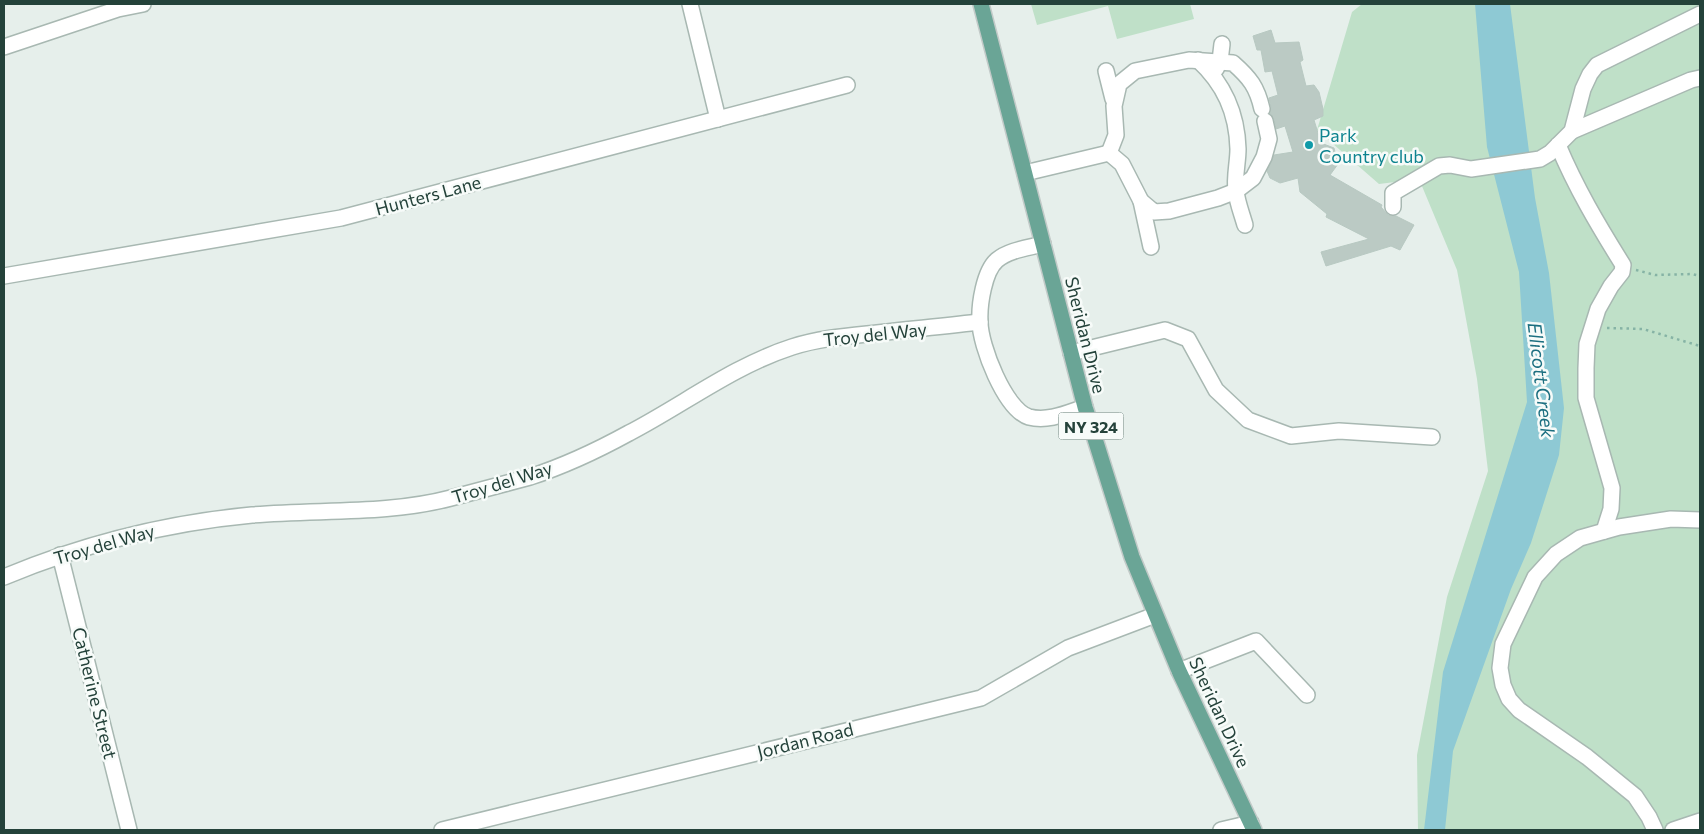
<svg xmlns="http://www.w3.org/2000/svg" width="1704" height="834" viewBox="0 0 1704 834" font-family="Commissioner,sans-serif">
  <rect width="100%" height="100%" fill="#e6efeb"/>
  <g fill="#bfe0c8">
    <polygon points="1031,4 1190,4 1194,19 1117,39 1108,6 1037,25"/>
    <polygon points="1362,4 1700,4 1700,830 1418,830 1417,755 1447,597 1488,471 1477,379 1457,270 1419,179 1379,184 1317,130 1352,12"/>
  </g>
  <polygon fill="#8ec9d4" points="1475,4 1510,4 1535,198 1549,273 1564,408 1559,455 1531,543 1511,589 1453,751 1445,830 1424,830 1443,672 1527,402 1519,272 1487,147"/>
  <polygon fill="#bbcac4" stroke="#b8c9c2" points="1271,30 1275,43 1299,42 1303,60 1300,62 1306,86 1314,85 1319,92 1323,109 1323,116 1314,120 1321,143 1334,148 1338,164 1330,175 1382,205 1381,207 1388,215 1396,216 1414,225 1400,250 1391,246 1326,266 1321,252 1369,239 1326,217 1327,214 1300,192 1298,178 1280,183 1270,178 1267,171 1274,155 1293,152 1285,126 1276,129 1274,119 1270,113 1271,107 1269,98 1278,95 1272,71 1265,72 1261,50 1257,50 1253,36"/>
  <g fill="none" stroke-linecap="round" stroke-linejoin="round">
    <defs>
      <g id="minor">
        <polyline points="690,4 718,119"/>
        <polyline points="4,47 118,9 143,4"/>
        <path d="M1198,60C1224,84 1237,112 1238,149C1238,163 1234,177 1236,191C1237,202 1242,214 1245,225"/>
        <polyline points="1216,69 1220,61 1222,44"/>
        <polyline points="1106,71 1113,99"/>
        <path d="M1262,109C1257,87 1250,78 1233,63L1189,60L1135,71L1119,84L1114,106L1116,135L1109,153L1122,164L1141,201L1154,212L1169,211L1218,198L1236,191L1253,178L1264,157L1269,139L1265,121"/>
        <polyline points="1572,131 1691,80 1700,78"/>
        <path d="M1558,145C1576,188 1598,225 1623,265L1622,272L1611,286L1598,309L1587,344L1586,368V398L1612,488L1611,509L1604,531"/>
        <polyline points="1025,173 1109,153"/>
        <polyline points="1141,201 1151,247"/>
        <polyline points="1393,207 1393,193 1439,166 1450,165 1471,169 1540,159 1550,153 1572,131 1583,89 1590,74 1597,65 1700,14"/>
        <path d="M1043,244C1028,248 1009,250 997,260C984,271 979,305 980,322C980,345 1005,410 1029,417C1048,422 1067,413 1085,407"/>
        <polyline points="4,276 341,218 847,85"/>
        <polyline points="1071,353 1165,330 1188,339 1216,390 1248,420 1291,436 1339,431 1432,437"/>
        <polyline points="60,555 129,830"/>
        <path d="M4,577C83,544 166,523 252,515C318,509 386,515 451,498C477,491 504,484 530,477C564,466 598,450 629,433C683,405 733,366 792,347C820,338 848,336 877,333C911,329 945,326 980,322"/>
        <polyline points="1179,671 1256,641 1307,695"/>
        <polyline points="442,830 981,698 1068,648 1155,615"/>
        <polyline points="1221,830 1251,823"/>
        <polyline points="1655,830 1649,817 1635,796 1587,757 1519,710 1509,699 1503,685 1500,668 1503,644 1535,577 1556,554 1580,538 1619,527 1671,519 1700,520"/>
        <polyline points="1673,830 1700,821"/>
      </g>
      <polyline id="major" points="981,4 1085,407 1132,557 1179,671 1254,830"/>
    </defs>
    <use href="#minor" stroke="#a8b8b2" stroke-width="18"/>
    <use href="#major" stroke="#c2cac8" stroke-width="18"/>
    <g stroke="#86b3a5" stroke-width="2.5" stroke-dasharray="2.5 4" stroke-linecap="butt">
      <polyline points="1636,270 1655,275 1692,274 1700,276"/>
      <polyline points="1607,328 1643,329 1700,346"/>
    </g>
    <use href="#minor" stroke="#fff" stroke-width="15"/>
    <use href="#major" stroke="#6aa596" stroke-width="15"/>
  </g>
  <circle fill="#0f9aa8" stroke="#f7fbf9" stroke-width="2" cx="1309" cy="145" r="5"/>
  <g text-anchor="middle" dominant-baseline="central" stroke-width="5" stroke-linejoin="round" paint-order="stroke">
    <rect fill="#f7fbf9" stroke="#637a73" stroke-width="1" x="1058.5" y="412.5" width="65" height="27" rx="4"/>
    <g font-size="16" font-weight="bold" fill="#24423a">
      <text x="1091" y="426">NY 324</text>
    </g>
    <g font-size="18" fill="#0d838f" stroke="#f7fbf9" text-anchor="start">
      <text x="1319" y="135">Park<tspan x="1319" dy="21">Country club</tspan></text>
    </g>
    <g font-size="18" fill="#24423a" stroke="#f7fbf9">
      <text transform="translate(428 195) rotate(-15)">Hunters Lane</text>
      <text transform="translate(875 334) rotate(-6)">Troy del Way</text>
      <text transform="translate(1086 335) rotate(76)">Sheridan Drive</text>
      <text transform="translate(502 482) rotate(-17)">Troy del Way</text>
      <text transform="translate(104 544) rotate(-16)">Troy del Way</text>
      <text transform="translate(95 693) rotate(76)">Catherine Street</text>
      <text transform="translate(1220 712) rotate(65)">Sheridan Drive</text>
      <text transform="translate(805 740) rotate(-14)">Jordan Road</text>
    </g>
    <g font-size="19" font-style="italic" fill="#1c6f80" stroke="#f7fbf9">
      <text transform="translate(1542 380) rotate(83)">Ellicott Creek</text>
    </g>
  </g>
  <rect width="1704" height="834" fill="none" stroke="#24423a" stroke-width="10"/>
</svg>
